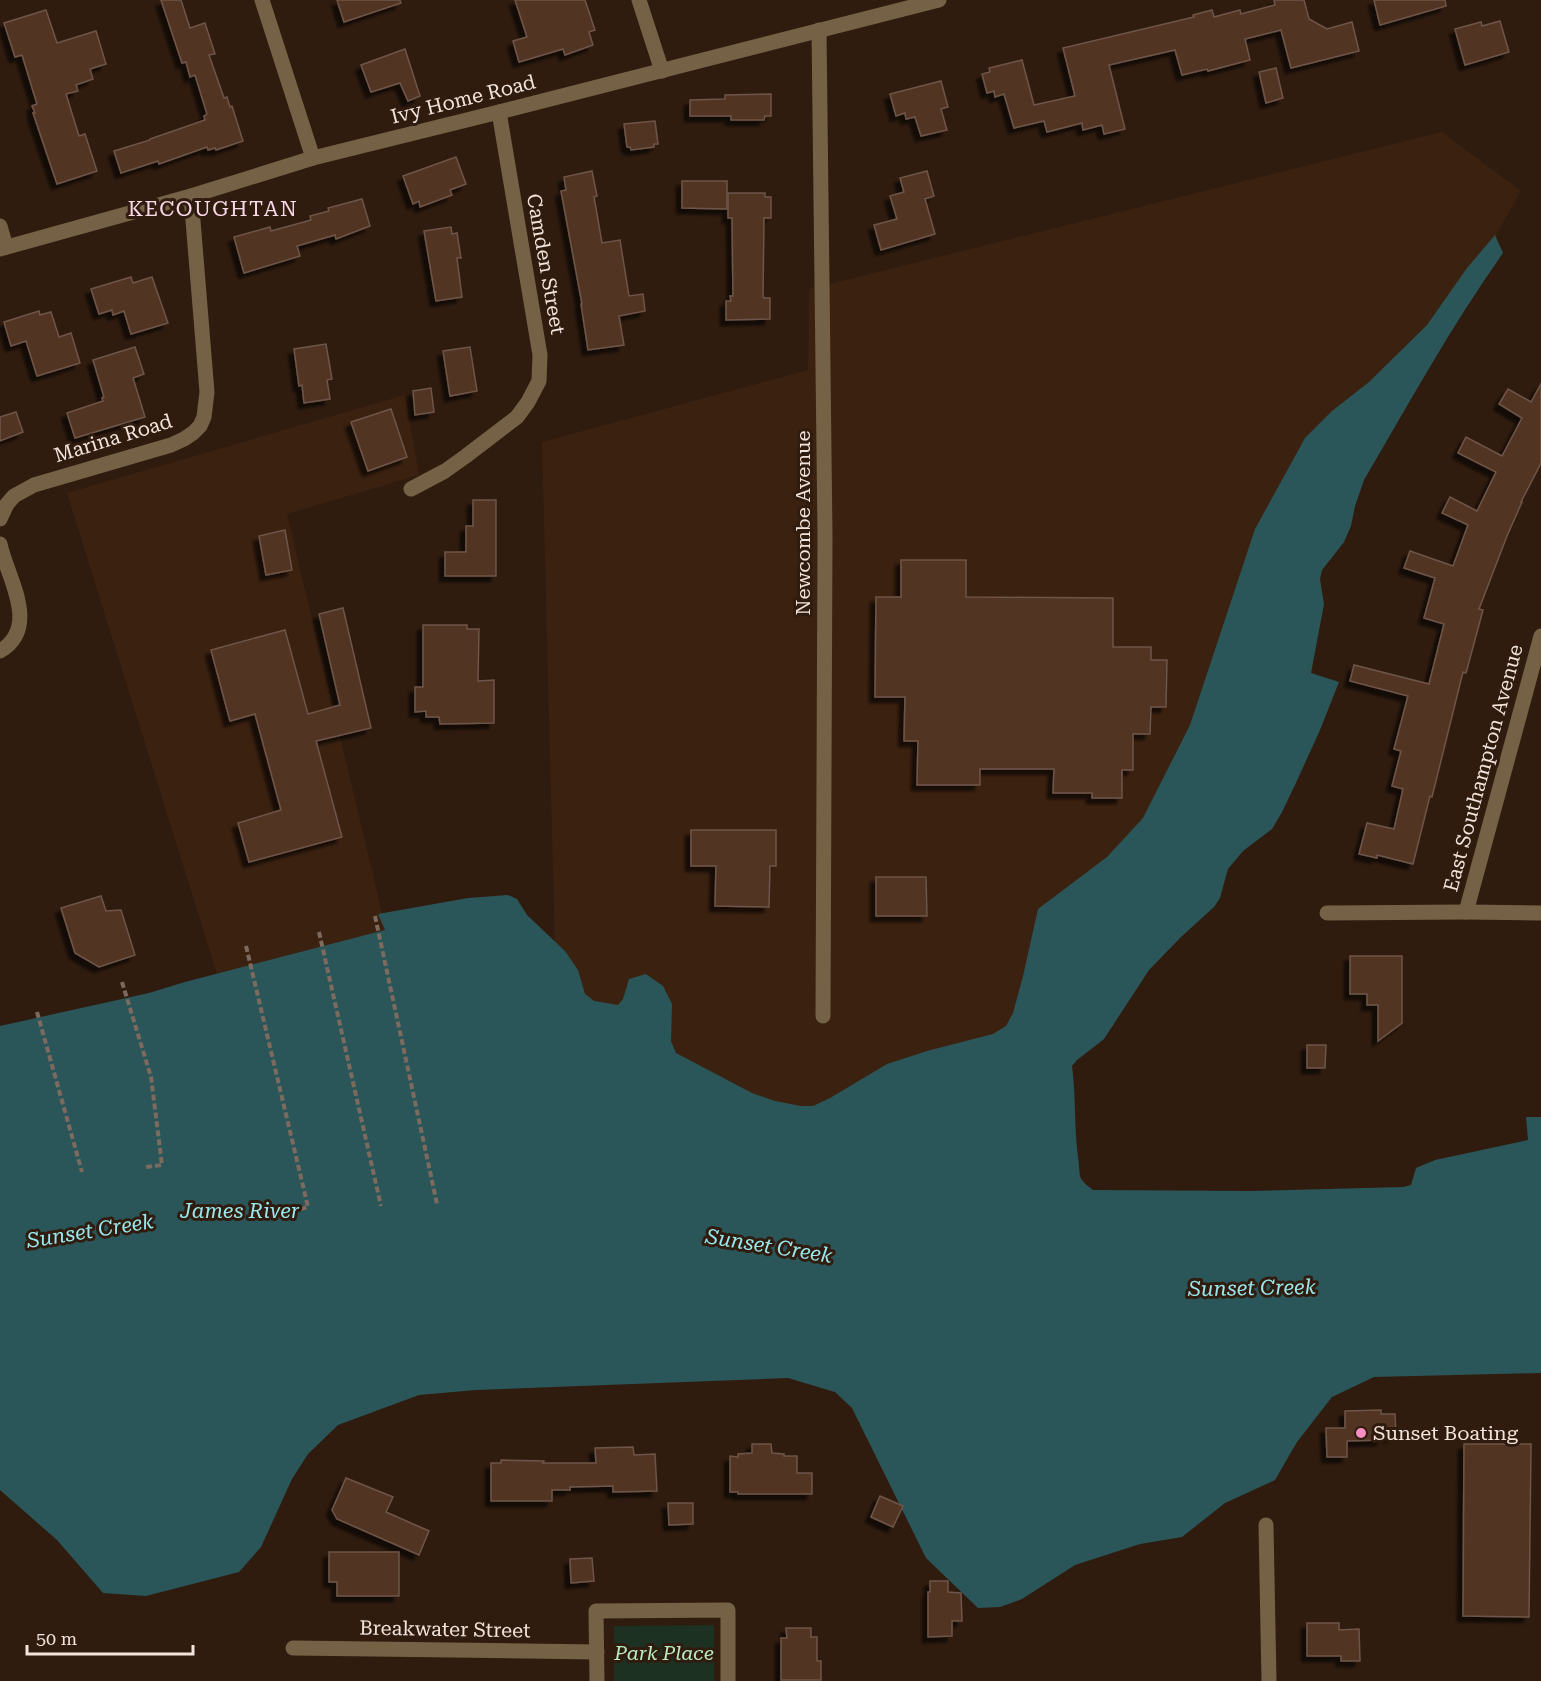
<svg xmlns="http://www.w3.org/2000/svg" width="1541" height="1681" viewBox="0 0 1541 1681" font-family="'Roboto Serif',serif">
  <defs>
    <filter id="shadow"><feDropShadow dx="-5.5" dy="5.5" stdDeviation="1.5" flood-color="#0009"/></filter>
  </defs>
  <rect width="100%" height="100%" fill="#301c0f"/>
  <g fill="#3b2110">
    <polygon points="1442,132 1521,191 1046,1026 795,1116 591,1013 555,951 542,442 808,370 809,289"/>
    <polygon points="405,395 419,475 287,514 383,917 390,935 217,974 67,493"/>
  </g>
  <polygon fill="#1c3121" points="714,1625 714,1681 614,1681 614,1626"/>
  <path fill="#2a5659" d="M1495,235L1503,253C1452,325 1409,403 1364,480L1355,506L1351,526L1344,542L1322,570L1320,579L1324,604L1311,673L1339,682L1320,730L1295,785L1281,814L1272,829L1243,851L1228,869L1220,898L1214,907L1181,937L1149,970L1104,1039L1077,1060L1072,1066C1076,1096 1074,1126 1078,1157C1079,1163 1079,1170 1080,1176C1082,1182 1088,1186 1093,1190L1249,1191L1403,1187L1411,1185L1416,1168L1435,1160L1528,1140L1526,1117H1541V1373L1374,1377L1332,1397L1297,1442L1275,1480L1225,1503L1182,1537L1140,1544L1075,1565L1022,1599L1000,1607L978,1608L926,1558L852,1408L835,1392L788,1378L476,1390L419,1395L338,1425L308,1454L292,1479L261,1547L239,1572L146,1596L103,1593L57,1540L0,1490V1026L149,993L185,982L385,930L378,914L468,898L508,895L517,899L527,915L565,951L578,970L585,994L594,1001L618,1005L623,999L629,979L646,974L663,986L672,1004L671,1041L676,1053L752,1093L775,1101L801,1106H813L830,1098L887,1064L927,1051L993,1034L1006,1026L1013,1013L1023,976L1038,909L1107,857L1143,818L1190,725L1255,529L1305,438L1332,411L1369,382L1427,325L1467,268Z"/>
  <g fill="#513424" stroke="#6e5548" stroke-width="1.5" filter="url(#shadow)">
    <polygon points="161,0 181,0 190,28 205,23 215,54 209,55 224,98 227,97 230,107 232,106 243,141 216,150 215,148 208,150 207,147 159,164 158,161 121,173 114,151 150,140 150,139 205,120 204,116 207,114 195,75 190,77 186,62 182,63"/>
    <polygon points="337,0 400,0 401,3 344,22"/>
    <polygon points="515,0 585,0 595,30 589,32 593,45 565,55 563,49 519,62 513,41 527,37"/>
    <polygon points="1274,0 1304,0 1309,19 1327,29 1352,22 1359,51 1291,68 1281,30 1245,39 1250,60 1208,71 1207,69 1182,75 1175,50 1109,65 1125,129 1104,134 1102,125 1083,130 1082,123 1047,132 1044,121 1014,128 1004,94 995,97 994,91 987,93 982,74 990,72 989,68 1022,60 1034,105 1075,96 1063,48 1194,17 1193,15 1212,10 1214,17 1240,10 1241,14 1275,5"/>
    <polygon points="1374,0 1445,0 1446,6 1380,25"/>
    <polygon points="46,10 57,43 96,31 106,64 90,69 93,79 76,85 78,91 66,94 79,136 85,134 97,171 57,184 33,113 35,113 32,106 37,104 22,55 15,57 4,23"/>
    <polygon points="1500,21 1509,52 1465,65 1455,29 1481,22 1482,26"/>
    <polygon points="405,49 420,96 408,101 400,83 371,92 361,65"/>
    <polygon points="1276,68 1283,98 1266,103 1259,72"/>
    <polygon points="941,81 948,107 941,109 947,130 921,136 915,117 906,119 905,113 896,116 890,94"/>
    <polygon points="771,94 771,116 765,116 764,120 731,120 731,116 690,116 690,100 725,99 725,95"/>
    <polygon points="655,121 658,144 654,144 654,147 631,150 630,147 627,147 624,124"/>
    <polygon points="456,157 466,184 450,190 452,195 420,207 419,201 413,204 403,176"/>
    <polygon points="592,171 597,196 594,197 602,243 620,240 629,296 643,294 645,311 619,316 624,345 588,350 581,304 582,304 561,191 566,190 564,177"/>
    <polygon points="927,171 934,196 925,199 935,234 881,250 874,225 897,219 890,196 904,192 900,178"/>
    <polygon points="682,181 727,181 727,209 682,208"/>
    <polygon points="728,193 765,193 765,197 771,197 771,218 764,218 763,296 764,298 770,298 770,319 726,320 726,301 731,301 730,296 733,296 732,218 728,218"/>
    <polygon points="362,199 370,226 336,239 335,235 297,246 300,256 244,273 234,237 270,227 271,231 311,220 310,216 329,211 328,208"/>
    <polygon points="451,227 452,234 457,233 461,258 457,258 462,297 436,301 424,231"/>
    <polygon points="131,277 133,283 152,277 168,323 131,334 124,311 113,315 112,310 99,314 91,289"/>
    <polygon points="39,311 40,315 51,312 59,337 71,333 80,363 37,376 26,341 11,346 4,322"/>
    <polygon points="326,344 332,379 327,380 330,399 304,403 302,385 299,386 294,349"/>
    <polygon points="135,347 144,374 133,378 145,417 75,438 67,413 103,401 102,398 104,397 93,360"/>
    <polygon points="470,347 477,391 450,396 443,351"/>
    <polygon points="1541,384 1541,463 1521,502 1522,502 1507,536 1479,609 1483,610 1466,673 1463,672 1432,797 1430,796 1413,864 1377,855 1377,858 1359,854 1367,823 1394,829 1403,789 1392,786 1401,751 1394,749 1408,696 1350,681 1354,665 1429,684 1444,624 1424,618 1435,578 1404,568 1410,551 1453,566 1468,525 1442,513 1450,497 1477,511 1496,472 1458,453 1466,437 1502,456 1522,418 1499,404 1508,389 1531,402"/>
    <polygon points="431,388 434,412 415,415 413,391"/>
    <polygon points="391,409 407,457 368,471 351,422"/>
    <polygon points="16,412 23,432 0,441 0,417"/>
    <polygon points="473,500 496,500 496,576 445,576 445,552 466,552 466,526 473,526"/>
    <polygon points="285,530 292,570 266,575 259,536"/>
    <polygon points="901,560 966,560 966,597 1113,598 1113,647 1151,647 1151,660 1167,660 1166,707 1151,707 1150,734 1133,734 1133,770 1122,770 1122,798 1092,798 1092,793 1053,793 1054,769 980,769 980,785 917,785 918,741 904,741 905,697 875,697 876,597 901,597"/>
    <polygon points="343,608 371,728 316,741 342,837 249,862 238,823 281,810 255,714 230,721 211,650 285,630 308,714 340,705 319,614"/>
    <polygon points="423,625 467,625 467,629 479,629 478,681 494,680 494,723 440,724 439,717 426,717 426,711 415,712 415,687 423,687"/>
    <polygon points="691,830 776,830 776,866 770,866 769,907 715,906 716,866 691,866"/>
    <polygon points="876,877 926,877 927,916 876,916"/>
    <polygon points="101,896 106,911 121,910 135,955 99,967 75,953 61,908"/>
    <polygon points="1350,956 1402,956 1402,1023 1378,1041 1378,1005 1367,1005 1367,994 1350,994"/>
    <polygon points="1307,1045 1326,1045 1325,1068 1307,1068"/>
    <polygon points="1381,1410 1381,1414 1395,1414 1396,1436 1382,1436 1382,1440 1347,1441 1347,1457 1327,1457 1326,1428 1345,1428 1345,1411"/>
    <polygon points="752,1444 771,1444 772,1453 784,1454 784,1456 797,1456 797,1473 812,1473 812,1494 738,1494 738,1492 730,1492 730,1456 738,1457 738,1454 752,1453"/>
    <polygon points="1464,1444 1531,1444 1529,1617 1463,1616"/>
    <polygon points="633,1447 634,1455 655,1454 657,1491 613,1492 613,1486 570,1487 570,1490 552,1490 552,1501 491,1501 491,1463 501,1463 501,1460 544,1461 543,1463 596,1463 595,1448"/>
    <polygon points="346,1478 393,1497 386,1512 429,1531 419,1555 337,1519 332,1510"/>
    <polygon points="880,1496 903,1506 893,1527 871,1517"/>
    <polygon points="668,1503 693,1503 693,1524 669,1525"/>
    <polygon points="329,1552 399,1552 399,1596 337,1596 337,1582 329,1582"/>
    <polygon points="592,1558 594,1581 571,1583 570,1559"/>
    <polygon points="930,1581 948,1581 948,1592 961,1593 962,1621 952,1621 952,1636 928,1637 928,1592 930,1592"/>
    <polygon points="1307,1623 1339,1623 1339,1630 1359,1629 1360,1661 1341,1661 1341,1656 1307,1656"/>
    <polygon points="786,1628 811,1628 811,1637 817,1637 817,1661 821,1661 821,1680 781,1680 781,1638 787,1638"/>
  </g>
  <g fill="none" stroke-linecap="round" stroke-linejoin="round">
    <g stroke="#7c6a5f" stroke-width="4" stroke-dasharray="6 3" stroke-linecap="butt">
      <polyline points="375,916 437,1204"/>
      <polyline points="319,932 381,1206"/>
      <polyline points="246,946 308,1207 276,1216"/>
      <polyline points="122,982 151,1077 162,1165 146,1167"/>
      <polyline points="37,1012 82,1172"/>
    </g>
    <g stroke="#756145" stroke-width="15">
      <polyline points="262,0 313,158"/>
      <polyline points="639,0 662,71"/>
      <polyline points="819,30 825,536 823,1016"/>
      <polyline points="0,226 6,247"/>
      <polyline points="0,249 191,196 313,158 499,112 939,0"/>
      <polyline points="411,489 445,471 466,456 517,417 528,402 539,381 540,355 499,112"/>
      <polyline points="0,519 7,504 14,496 34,485 171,445 184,439 193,433 200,426 204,417 207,392 191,196"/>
      <path d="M0,544C7,577 41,627 0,651"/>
      <polyline points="1466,912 1541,636"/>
      <polyline points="1327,913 1466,912 1541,913"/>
      <polyline points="1266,1525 1269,1681"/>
      <polyline points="293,1648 597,1652"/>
      <polyline points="597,1681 596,1611 728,1610 728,1681"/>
    </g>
  </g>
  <circle fill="#fb8fc5" stroke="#301c0f" stroke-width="2" cx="1361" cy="1433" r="6"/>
  <g text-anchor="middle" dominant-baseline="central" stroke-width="6" stroke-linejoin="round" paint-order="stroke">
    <g font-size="20" fill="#f2e3db" stroke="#301c0f">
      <text transform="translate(463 99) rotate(-14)">Ivy Home Road</text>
      <text transform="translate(546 264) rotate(80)">Camden Street</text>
      <text transform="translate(113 438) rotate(-17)">Marina Road</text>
      <text transform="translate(803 523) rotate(-90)">Newcombe Avenue</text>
      <text transform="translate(1483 768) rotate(-75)">East Southampton Avenue</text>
      <text transform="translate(445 1629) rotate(1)">Breakwater Street</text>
    </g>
    <g font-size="20" fill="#f2e3db" stroke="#301c0f" text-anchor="start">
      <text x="1373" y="1433">Sunset Boating</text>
    </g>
    <g font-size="20" font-style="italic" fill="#b8ecc2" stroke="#301c0f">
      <text x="664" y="1653">Park Place</text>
    </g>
    <g font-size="21" letter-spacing="1.5" fill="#f9d9e7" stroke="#301c0f">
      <text x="213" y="209">KECOUGHTAN</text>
    </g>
    <g font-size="21" font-style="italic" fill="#98e8ee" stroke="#301c0f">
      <text x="240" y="1211">James River</text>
      <text transform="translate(90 1231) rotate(-9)">Sunset Creek</text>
      <text transform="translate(769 1246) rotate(9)">Sunset Creek</text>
      <text transform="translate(1252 1288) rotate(-1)">Sunset Creek</text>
    </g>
  </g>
  <path d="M27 1645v9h166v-9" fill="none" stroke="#f2e3db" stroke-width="3"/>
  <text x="36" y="1645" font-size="18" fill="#f2e3db" stroke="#301c0f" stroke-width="4.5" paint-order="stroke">50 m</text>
</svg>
